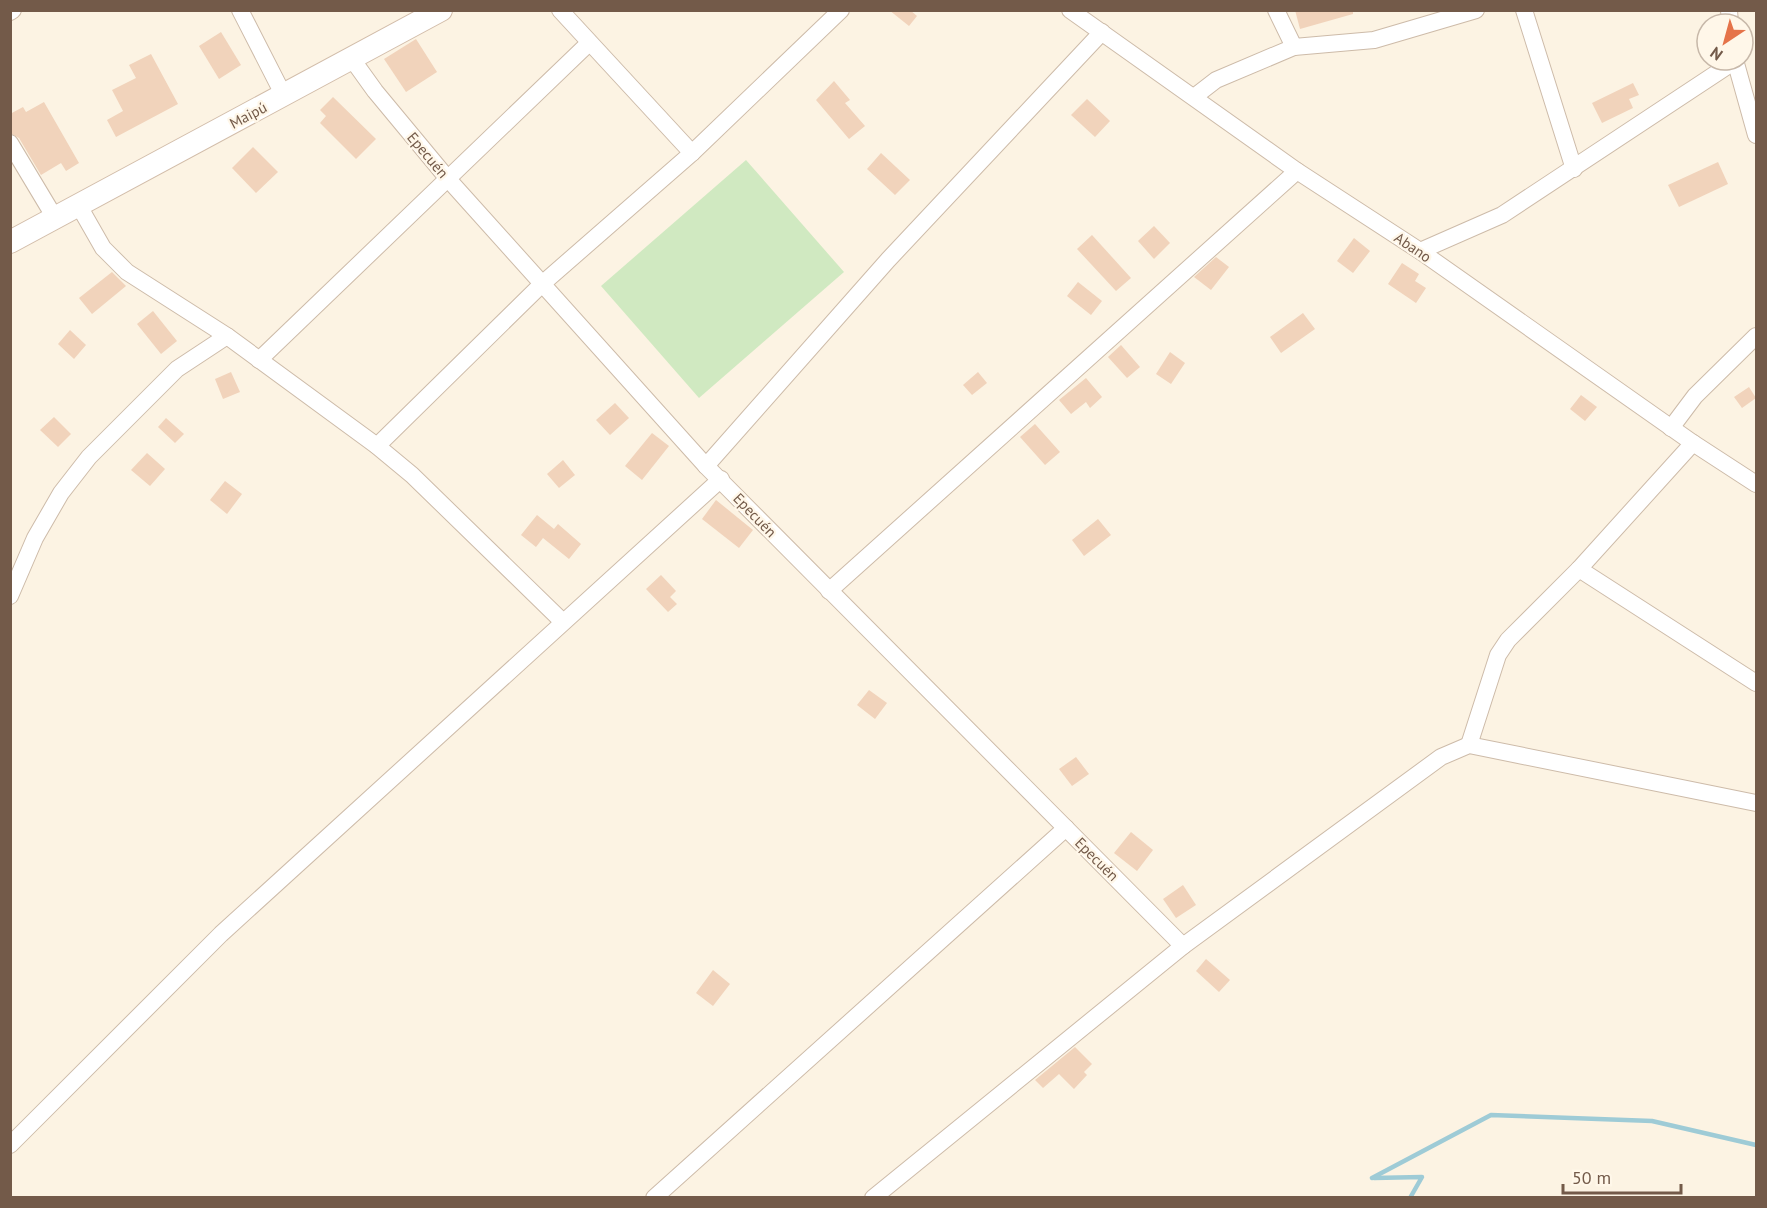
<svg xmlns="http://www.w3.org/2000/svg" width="1767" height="1208" viewBox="0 0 1767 1208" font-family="'PT Sans',sans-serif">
  <rect width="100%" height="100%" fill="#fcf3e3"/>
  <polygon fill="#d0e9c1" points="746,160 844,272 699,398 601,286"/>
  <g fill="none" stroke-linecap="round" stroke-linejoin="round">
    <g stroke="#9ecbd6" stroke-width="4.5">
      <polyline points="1372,1178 1491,1115 1652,1121 1756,1145"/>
      <polyline points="1374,1178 1422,1177 1410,1198"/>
    </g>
  </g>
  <g fill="#f1d3bb">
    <polygon points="889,10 910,10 917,16 909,26"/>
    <polygon points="1295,10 1353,10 1353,14 1300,29"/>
    <polygon points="221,32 241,65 219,79 199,46"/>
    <polygon points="416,39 437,72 406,92 384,59"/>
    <polygon points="151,54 178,104 116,137 107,120 123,111 112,90 136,78 129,65"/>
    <polygon points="834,81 850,100 845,103 865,126 849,139 816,100"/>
    <polygon points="1633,83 1639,95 1629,99 1633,108 1602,123 1592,103"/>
    <polygon points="333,97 376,139 356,159 320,123 326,116 320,110"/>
    <polygon points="1087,99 1110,121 1095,137 1071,115"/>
    <polygon points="44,102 79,163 66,171 61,163 41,175 19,138 10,133 10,114 23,107 26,112"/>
    <polygon points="253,147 278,172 256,193 232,168"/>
    <polygon points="881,153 910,180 895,195 867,169"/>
    <polygon points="1718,162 1728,184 1679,207 1668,185"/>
    <polygon points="1154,226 1170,243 1154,259 1138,241"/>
    <polygon points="1092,235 1131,278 1116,291 1077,249"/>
    <polygon points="1354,238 1370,251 1353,273 1337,261"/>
    <polygon points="1216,257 1229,267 1211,290 1194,277"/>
    <polygon points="1402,263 1419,274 1415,281 1426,288 1416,303 1388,284"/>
    <polygon points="112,272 126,286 92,314 79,298"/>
    <polygon points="1078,282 1102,301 1091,315 1067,296"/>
    <polygon points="153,311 177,341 161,354 137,324"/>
    <polygon points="1303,313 1315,329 1281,353 1270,337"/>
    <polygon points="70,330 86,345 74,359 58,344"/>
    <polygon points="1121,345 1140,367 1127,378 1108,357"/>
    <polygon points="1170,352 1185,363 1171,384 1156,374"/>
    <polygon points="231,372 240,392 223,399 215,379"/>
    <polygon points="978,372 987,383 972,395 963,385"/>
    <polygon points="1086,378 1102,397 1090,408 1086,402 1071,414 1059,400"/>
    <polygon points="1749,387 1756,398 1742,408 1734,397"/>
    <polygon points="1581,395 1597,407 1585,421 1570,409"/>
    <polygon points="615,403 629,418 610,435 596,420"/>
    <polygon points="54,417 71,434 58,447 40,430"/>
    <polygon points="166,418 184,434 175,443 158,427"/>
    <polygon points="1035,424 1060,452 1045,465 1020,437"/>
    <polygon points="652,433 669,446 642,480 625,466"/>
    <polygon points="147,453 165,469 150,486 131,470"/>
    <polygon points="563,460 575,475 559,488 547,474"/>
    <polygon points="225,481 242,494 227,514 210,500"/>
    <polygon points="716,500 753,530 739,548 702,519"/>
    <polygon points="537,515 554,529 558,524 581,544 569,559 543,538 536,547 521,535"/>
    <polygon points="1098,519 1111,535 1084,556 1072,540"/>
    <polygon points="661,575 676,591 670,597 677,604 668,612 646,589"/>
    <polygon points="869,690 887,703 875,719 857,705"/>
    <polygon points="1076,757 1089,774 1072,786 1059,769"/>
    <polygon points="1131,832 1153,850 1137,871 1114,853"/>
    <polygon points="1183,885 1196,905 1176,918 1163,899"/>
    <polygon points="1206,959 1230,980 1219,992 1196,971"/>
    <polygon points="713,970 730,984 713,1006 696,993"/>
    <polygon points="1075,1047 1092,1064 1084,1072 1087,1075 1074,1089 1059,1074 1043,1088 1035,1080"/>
  </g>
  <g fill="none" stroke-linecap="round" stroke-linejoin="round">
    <defs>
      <g id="street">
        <polyline points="240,10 284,96"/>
        <polyline points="560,10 692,153"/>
        <polyline points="1070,10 1297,171 1420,251 1693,443 1756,484"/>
        <polyline points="1276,10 1294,47"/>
        <polyline points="1524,10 1574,169"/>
        <polyline points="1729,10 1730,24"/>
        <polyline points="10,12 13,10"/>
        <polyline points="352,59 375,91 448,179 706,466 1183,946"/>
        <polyline points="1735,60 1756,135"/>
        <polyline points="1194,97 1216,80 1294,47 1374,40 1476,10"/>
        <polyline points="10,143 55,218"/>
        <polyline points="79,206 103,248 127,272 227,336 377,446 412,475 563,622"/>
        <polyline points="1420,251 1502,215 1735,61"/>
        <polyline points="259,360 589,43"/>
        <polyline points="1671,428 1695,396 1756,336"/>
        <polyline points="377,446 542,284 692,153 841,10"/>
        <polyline points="706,466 888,260 1102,32"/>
        <polyline points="1579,569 1756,683"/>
        <polyline points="829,591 1297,171"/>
        <polyline points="10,596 35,538 61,493 89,457 177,369 227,336"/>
        <polyline points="1469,745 1498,655 1508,640 1579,569 1693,443"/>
        <polyline points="10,1145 221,934 721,479"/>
        <polyline points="654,1198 1066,828"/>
        <polyline points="873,1198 1183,946 1441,757 1469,745 1756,803"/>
      </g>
      <polyline id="secondary" points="10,242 441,10"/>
    </defs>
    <use href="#street" stroke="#cdbba9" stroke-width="18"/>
    <use href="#secondary" stroke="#d2bdaa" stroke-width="24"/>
    <use href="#street" stroke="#fff" stroke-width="16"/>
    <use href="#secondary" stroke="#fff" stroke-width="22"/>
  </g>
  <g text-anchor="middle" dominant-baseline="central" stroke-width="4.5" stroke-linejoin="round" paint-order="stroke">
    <g font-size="15" fill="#735a49" stroke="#fff7e9">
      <text transform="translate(248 115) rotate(-28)">Maipú</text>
      <text transform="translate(428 155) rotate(50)">Epecuén</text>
      <text transform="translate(1413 247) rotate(34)">Abano</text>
      <text transform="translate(755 515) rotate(46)">Epecuén</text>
      <text transform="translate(1097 859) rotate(45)">Epecuén</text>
    </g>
  </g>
  <rect width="1767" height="1208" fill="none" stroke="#735a49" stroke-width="24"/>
  <g transform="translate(1725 42) rotate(216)"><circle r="28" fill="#fff7e9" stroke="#c7b8a9" stroke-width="1.5"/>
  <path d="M0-4.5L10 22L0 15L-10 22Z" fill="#e57349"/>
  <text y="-9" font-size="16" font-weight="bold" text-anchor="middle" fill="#735a49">N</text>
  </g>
  <path d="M1563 1184v9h118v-9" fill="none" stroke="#735a49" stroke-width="3"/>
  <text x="1572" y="1184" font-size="18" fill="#735a49" stroke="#fff7e9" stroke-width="4.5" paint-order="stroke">50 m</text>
</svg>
